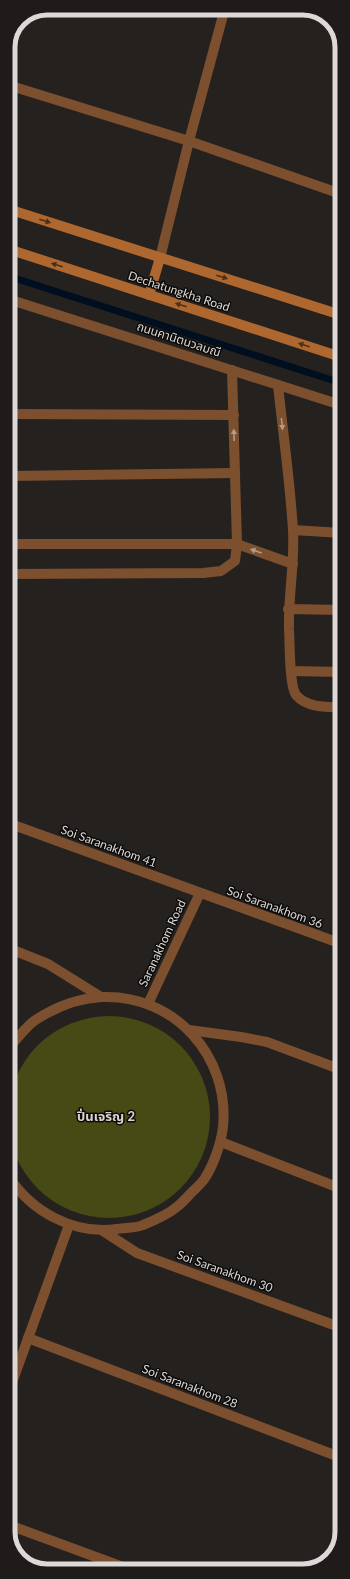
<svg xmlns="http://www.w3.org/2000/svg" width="350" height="1579" viewBox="0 0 350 1579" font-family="Lato,'Noto Sans Thai',sans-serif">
  <rect width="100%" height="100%" fill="#25211f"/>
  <circle fill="#464a14" cx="109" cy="1117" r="101"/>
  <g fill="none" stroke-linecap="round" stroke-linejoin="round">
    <polyline stroke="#000f1f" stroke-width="7" points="8,276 341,383"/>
    <g stroke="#7c4f2f" stroke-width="10">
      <polyline points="8,85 189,141 341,194"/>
      <polyline points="160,258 189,141 225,8"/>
      <polyline points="8,299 341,405"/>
      <polyline points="232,370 237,544 293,564"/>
      <path d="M278,385C283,433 290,481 293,530C295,563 288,596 289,629C290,643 289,685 296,695C307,708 327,707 342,707"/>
      <polyline points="8,414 234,415"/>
      <polyline points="8,476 235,473"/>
      <polyline points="293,530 342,533"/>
      <polyline points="8,544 237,544 235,561 221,571 203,573 8,574"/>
      <polyline points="288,609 342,610"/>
      <polyline points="291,671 342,672"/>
    </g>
    <g stroke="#7c4f2f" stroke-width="10">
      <polyline points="8,823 342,944"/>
      <polyline points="8,948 48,964 101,997"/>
      <polyline points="148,1004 200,893"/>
      <polyline points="189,1030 241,1037 267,1042 342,1070"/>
      <path d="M8,1050L11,1045C19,1037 27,1025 37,1019C56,1007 79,998 102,997C174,994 230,1056 223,1127C221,1143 214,1164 205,1178C202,1183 197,1187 193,1191C188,1196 183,1202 178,1206C170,1213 153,1221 143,1225C136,1228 125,1228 117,1229C74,1235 32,1212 9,1177"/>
      <polyline points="221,1142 342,1189"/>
      <polyline points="103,1231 137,1253 342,1328"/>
      <polyline points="28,1338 342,1458"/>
      <polyline points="9,1391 69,1225"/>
      <polyline points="9,1525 134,1571"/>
    </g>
    <g stroke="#ae672f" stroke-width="10">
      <polyline points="8,209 341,315"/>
      <polyline points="8,249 341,357"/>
      <polyline points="149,295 160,258"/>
    </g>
  </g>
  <defs><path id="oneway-solid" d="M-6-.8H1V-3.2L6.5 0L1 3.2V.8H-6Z"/></defs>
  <g fill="#4d3019">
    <use href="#oneway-solid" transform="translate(45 221) rotate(18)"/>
    <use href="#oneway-solid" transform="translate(57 265) rotate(-162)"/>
    <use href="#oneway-solid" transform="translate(222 277) rotate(17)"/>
    <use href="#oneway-solid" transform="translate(181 305) rotate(-162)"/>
    <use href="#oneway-solid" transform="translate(304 345) rotate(-162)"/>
  </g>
  <g fill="#b19b8b">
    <use href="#oneway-solid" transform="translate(282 424) rotate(84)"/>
    <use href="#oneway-solid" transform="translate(234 435) rotate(-92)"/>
    <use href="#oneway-solid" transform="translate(256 551) rotate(-161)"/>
  </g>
  <g text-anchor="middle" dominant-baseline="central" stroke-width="3" stroke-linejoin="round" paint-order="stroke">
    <g font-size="12" fill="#dcd9d7" stroke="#0d0b0a">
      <text transform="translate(179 291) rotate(18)">Dechatungkha Road</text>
      <text transform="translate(179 339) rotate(18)">ถนนคานิตนวลมณี</text>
      <text transform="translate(109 846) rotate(20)">Soi Saranakhom 41</text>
      <text transform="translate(275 907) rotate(20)">Soi Saranakhom 36</text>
      <text transform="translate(162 943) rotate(-65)">Saranakhom Road</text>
      <text transform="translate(225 1271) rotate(20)">Soi Saranakhom 30</text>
      <text transform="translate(190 1386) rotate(21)">Soi Saranakhom 28</text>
    </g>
    <g font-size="13" font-weight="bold" fill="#dbd6d2" stroke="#0d0b0a">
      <text x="106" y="1116">ปิ่นเจริญ 2</text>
    </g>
  </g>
  <path d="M0 0H350V1579H0ZM47 15H303A32 32 0 0 1 335 47V1532A32 32 0 0 1 303 1564H47A32 32 0 0 1 15 1532V47A32 32 0 0 1 47 15Z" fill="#1e1b1a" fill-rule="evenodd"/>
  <path fill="none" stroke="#dcd9d7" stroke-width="5" d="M47 15H303A32 32 0 0 1 335 47V1532A32 32 0 0 1 303 1564H47A32 32 0 0 1 15 1532V47A32 32 0 0 1 47 15Z"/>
</svg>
